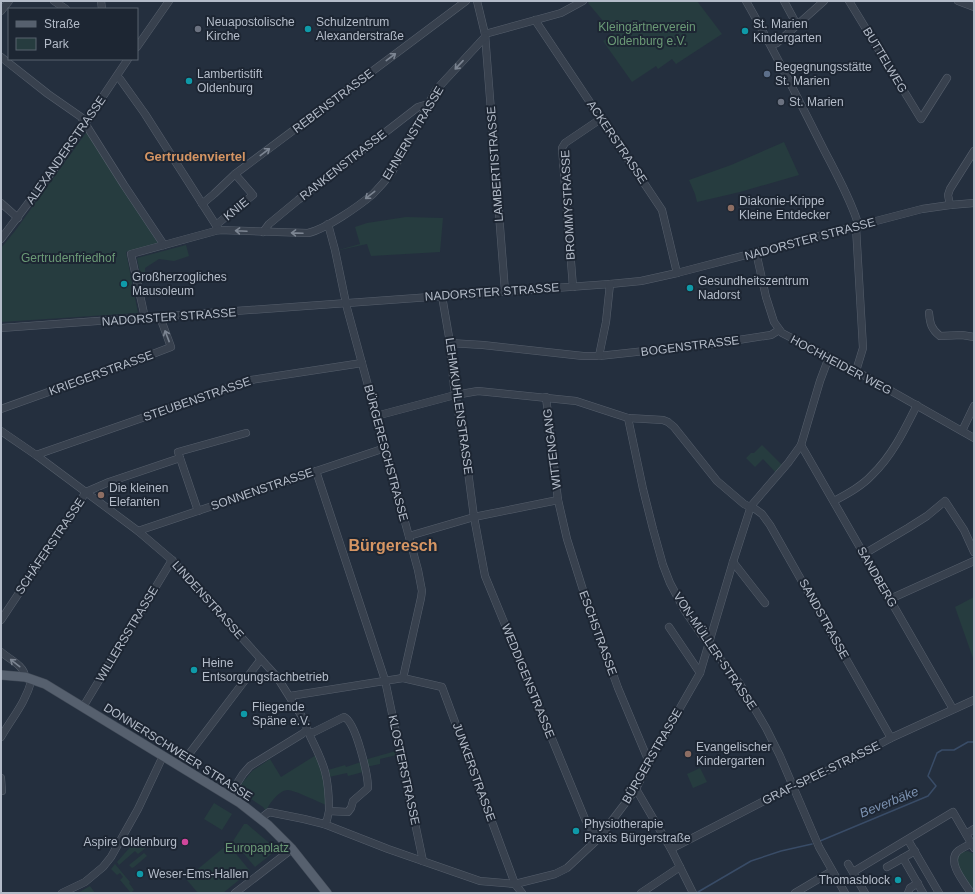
<svg xmlns="http://www.w3.org/2000/svg" width="975" height="894" viewBox="0 0 975 894" font-family="Helvetica,sans-serif">
  <rect width="100%" height="100%" fill="#242f3e"/>
  <g fill="#263c3f">
    <polygon points="590,1 697,1 722,34 676,64 672,59 658,69 656,66 632,82 603,41 614,34 588,3"/>
    <polygon points="88,130 122,187 158,243 126,252 138,313 1,322 1,248 15,231"/>
    <polygon points="784,142 799,175 740,192 697,202 695,194 689,180 731,165"/>
    <polygon points="406,217 443,218 440,252 371,256 367,244 335,251 360,244 355,227 367,223"/>
    <polygon points="186,245 189,256 174,261 159,259 145,268 145,277 141,279 137,258"/>
    <polygon points="762,445 784,467 778,475 763,459 755,467 746,458 751,453 754,453"/>
    <polygon points="974,597 974,661 955,607"/>
    <polygon points="396,751 397,755 380,759 380,764 366,767 364,760"/>
    <path d="M316,755L325,773L326,805C319,802 294,790 288,790C279,790 269,804 266,811L263,807L239,791V787L252,771L270,759L281,777Z"/>
    <polygon points="361,762 363,772 348,776 347,773 329,777 328,770 345,765 346,767"/>
    <polygon points="700,768 707,782 693,788 687,774"/>
    <polygon points="214,803 232,814 222,830 204,819"/>
    <polygon points="244,824 247,824 274,847 274,852 255,867 233,841"/>
    <polygon points="137,841 142,846 145,844 147,847 138,854 135,851 119,865 117,862 132,845"/>
    <polygon points="228,844 250,871 223,893 198,893 186,879"/>
    <polygon points="968,851 974,854 974,893 958,867 957,857 961,852"/>
    <polygon points="144,853 147,856 134,867 132,868 129,865"/>
    <polygon points="115,864 130,882 129,883 134,890 131,893 120,880 123,877 120,873 117,875 111,869"/>
    <polygon points="90,886 95,893 78,893"/>
  </g>
  <g fill="none" stroke-linecap="round" stroke-linejoin="round">
    <g stroke="#394c67" stroke-width="1.5">
      <polyline points="820,841 928,796 936,786 928,776 937,753 942,750 954,750 968,742 974,742"/>
      <polyline points="698,892 751,861 781,851 812,844"/>
    </g>
    <defs>
      <g id="minor">
        <polyline points="54,1 66,9"/>
        <polyline points="101,1 102,9"/>
        <polyline points="477,1 485,34 505,291"/>
        <path d="M746,1C773,48 797,96 821,144C833,168 852,201 859,227"/>
        <polyline points="784,1 797,25"/>
        <polyline points="849,1 921,119 947,78"/>
        <polyline points="958,1 974,7"/>
        <polyline points="1,11 9,1"/>
        <polyline points="535,20 662,210 677,273"/>
        <polyline points="485,34 561,13 583,1"/>
        <polyline points="772,45 777,43 824,1"/>
        <polyline points="137,47 169,1"/>
        <polyline points="1,57 48,94 81,117 124,185 164,245"/>
        <polyline points="117,77 120,79 145,114 219,230"/>
        <polyline points="1,203 18,218"/>
        <polyline points="202,204 214,194 235,174 466,1"/>
        <polyline points="950,205 948,195 950,189 974,151"/>
        <polyline points="216,225 253,195 235,174"/>
        <polyline points="263,232 269,224 298,200 418,107 428,104"/>
        <polyline points="1,239 57,165 128,59"/>
        <polyline points="756,252 766,297 774,322 782,333 856,371 974,438"/>
        <polyline points="573,287 562,148 565,143 602,118"/>
        <polyline points="442,296 449,337 454,387 466,456 474,517 485,576 585,819 598,839"/>
        <path d="M929,313C930,323 931,329 940,336L962,335L974,337"/>
        <path d="M145,318L131,254L219,230L308,233C326,229 359,206 373,194C380,187 386,180 392,172L436,90L485,37"/>
        <polyline points="1,328 610,284 641,281 677,273 922,209 950,205 974,203"/>
        <polyline points="449,343 483,345 583,356 599,356 719,343 771,335 779,330"/>
        <polyline points="599,356 606,322 610,284"/>
        <polyline points="856,371 863,348 856,227"/>
        <polyline points="546,397 558,500 567,539 583,590 618,688 649,762"/>
        <polyline points="1,409 124,365 171,347 160,317"/>
        <polyline points="376,416 455,395 478,391 576,401 628,418 663,420 668,422 674,427 717,481 744,504 748,506 751,506 762,514 770,525 891,738"/>
        <polyline points="628,418 643,489 653,529 663,565 670,583 685,611 703,637 740,684 766,728 780,756 819,847 845,893"/>
        <polyline points="1,431 36,455 138,531 172,560 277,677 306,723 307,730 302,734 250,766 243,774 229,796"/>
        <polyline points="962,431 974,406"/>
        <polyline points="801,445 953,709"/>
        <polyline points="36,455 251,380 362,363"/>
        <polyline points="316,471 385,680 423,861"/>
        <path d="M834,501C847,494 862,486 872,475C892,456 905,429 917,405"/>
        <polyline points="198,511 178,452 246,433"/>
        <polyline points="138,531 385,448"/>
        <polyline points="409,536 474,517 558,500"/>
        <polyline points="864,554 908,528 927,516 945,501 964,530 974,552"/>
        <polyline points="733,562 765,603"/>
        <polyline points="890,599 974,561"/>
        <polyline points="1,620 86,492 109,482 180,458"/>
        <polyline points="669,627 700,673"/>
        <path d="M1,652C9,659 25,666 25,677"/>
        <polyline points="403,678 442,687 515,884 522,893"/>
        <polyline points="290,696 403,678 421,598 422,591 418,570 347,308 335,250 328,224"/>
        <polyline points="83,707 172,560"/>
        <path d="M1,737C13,716 25,704 32,679"/>
        <polyline points="180,766 261,659"/>
        <polyline points="1,778 2,791"/>
        <polyline points="636,789 671,849 693,893"/>
        <polyline points="260,819 269,812 304,819 324,824 388,849 480,881 515,884 555,874 567,868 598,839 636,789 649,762 700,673 733,562 751,506 788,463 801,445 820,381 829,357"/>
        <path d="M324,824L327,820L329,811L348,812L351,808L353,801L368,788C368,775 356,722 344,717L314,732L309,733L310,736C325,766 329,777 329,811"/>
        <polyline points="966,834 974,829"/>
        <polyline points="908,840 939,893"/>
        <polyline points="671,849 793,786 842,764 893,737 974,700"/>
        <polyline points="915,851 903,858 923,893"/>
        <polyline points="848,864 865,893"/>
        <polyline points="887,867 903,858"/>
        <polyline points="853,872 953,812 974,848"/>
        <polyline points="62,893 85,882 103,867 111,857 138,809 163,756"/>
        <polyline points="235,893 292,849"/>
        <polyline points="641,893 680,867"/>
        <polyline points="795,893 832,871"/>
        <polyline points="908,893 910,888 918,883"/>
        <path d="M971,893C965,883 947,863 957,852C961,848 967,846 972,843"/>
      </g>
      <polyline id="major" points="1,675 25,677 45,684 240,803 268,825 292,849 327,893"/>
    </defs>
    <use href="#minor" stroke="#565f6c" stroke-width="8"/>
    <use href="#major" stroke="#414a57" stroke-width="10"/>
    <use href="#minor" stroke="#38414e" stroke-width="7"/>
    <use href="#major" stroke="#56606e" stroke-width="9"/>
  </g>
  <defs><path id="oneway-shaft" d="M-6 0H5M1.5-3L5.5 0L1.5 3" fill="none" stroke-width="1.6" stroke-linecap="round" stroke-linejoin="round"/></defs>
  <g stroke="#7c8592">
    <use href="#oneway-shaft" transform="translate(391 57) rotate(-37)"/>
    <use href="#oneway-shaft" transform="translate(459 65) rotate(133)"/>
    <use href="#oneway-shaft" transform="translate(265 152) rotate(-37)"/>
    <use href="#oneway-shaft" transform="translate(370 195) rotate(142)"/>
    <use href="#oneway-shaft" transform="translate(241 231) rotate(-177)"/>
    <use href="#oneway-shaft" transform="translate(297 233) rotate(-178)"/>
    <use href="#oneway-shaft" transform="translate(167 336) rotate(-111)"/>
    <use href="#oneway-shaft" transform="translate(15 663) rotate(-142)"/>
  </g>
  <g fill="#6b7280" stroke="#1d2633" stroke-width="1.5">
    <circle cx="198" cy="29" r="4"/>
    <circle cx="781" cy="102" r="4"/>
  </g>
  <g fill="#0f9aa8" stroke="#1d2633" stroke-width="1.5">
    <circle cx="308" cy="29" r="4"/>
    <circle cx="745" cy="31" r="4"/>
    <circle cx="189" cy="81" r="4"/>
    <circle cx="124" cy="284" r="4"/>
    <circle cx="690" cy="288" r="4"/>
    <circle cx="194" cy="670" r="4"/>
    <circle cx="244" cy="714" r="4"/>
    <circle cx="576" cy="831" r="4"/>
    <circle cx="140" cy="874" r="4"/>
    <circle cx="898" cy="880" r="4"/>
  </g>
  <circle fill="#5c6f8a" stroke="#1d2633" stroke-width="1.5" cx="767" cy="74" r="4"/>
  <g fill="#8d6e63" stroke="#1d2633" stroke-width="1.5">
    <circle cx="731" cy="208" r="4"/>
    <circle cx="101" cy="495" r="4"/>
    <circle cx="688" cy="754" r="4"/>
  </g>
  <circle fill="#d1479c" stroke="#1d2633" stroke-width="1.5" cx="185" cy="842" r="4"/>
  <g text-anchor="middle" dominant-baseline="central" stroke-width="4" stroke-linejoin="round" paint-order="stroke">
    <g font-size="12" fill="#b4bcc9" stroke="#1d2633" text-anchor="start">
      <text x="206" y="22">Neuapostolische<tspan x="206" dy="14">Kirche</tspan></text>
      <text x="316" y="22">Schulzentrum<tspan x="316" dy="14">Alexanderstraße</tspan></text>
      <text x="753" y="24">St. Marien<tspan x="753" dy="14">Kindergarten</tspan></text>
      <text x="775" y="67">Begegnungsstätte<tspan x="775" dy="14">St. Marien</tspan></text>
      <text x="197" y="74">Lambertistift<tspan x="197" dy="14">Oldenburg</tspan></text>
      <text x="789" y="102">St. Marien</text>
      <text x="739" y="201">Diakonie-Krippe<tspan x="739" dy="14">Kleine Entdecker</tspan></text>
      <text x="132" y="277">Großherzogliches<tspan x="132" dy="14">Mausoleum</tspan></text>
      <text x="698" y="281">Gesundheitszentrum<tspan x="698" dy="14">Nadorst</tspan></text>
      <text x="109" y="488">Die kleinen<tspan x="109" dy="14">Elefanten</tspan></text>
      <text x="202" y="663">Heine<tspan x="202" dy="14">Entsorgungsfachbetrieb</tspan></text>
      <text x="252" y="707">Fliegende<tspan x="252" dy="14">Späne e.V.</tspan></text>
      <text x="696" y="747">Evangelischer<tspan x="696" dy="14">Kindergarten</tspan></text>
      <text x="584" y="824">Physiotherapie<tspan x="584" dy="14">Praxis Bürgerstraße</tspan></text>
      <text x="177" y="842" text-anchor="end">Aspire Oldenburg</text>
      <text x="148" y="874">Weser-Ems-Hallen</text>
      <text x="890" y="880" text-anchor="end">Thomasblock</text>
    </g>
    <g font-size="12" fill="#6b9a76" stroke="#1d2633">
      <text x="647" y="27">Kleingärtnerverein<tspan x="647" dy="14">Oldenburg e.V.</tspan></text>
      <text x="68" y="258">Gertrudenfriedhof</text>
      <text x="257" y="848">Europaplatz</text>
    </g>
    <g font-size="12" fill="#b4bcc9" stroke="#1d2633">
      <text transform="translate(885 60) rotate(59)">BUTTELWEG</text>
      <text transform="translate(333 101) rotate(-37)">REBENSTRASSE</text>
      <text transform="translate(413 133) rotate(-59)">EHNERNSTRASSE</text>
      <text transform="translate(617 142) rotate(56)">ACKERSTRASSE</text>
      <text transform="translate(66 150) rotate(-55)">ALEXANDERSTRASSE</text>
      <text transform="translate(495 164) rotate(-94)">LAMBERTISTRASSE</text>
      <text transform="translate(343 165) rotate(-38)">RANKENSTRASSE</text>
      <text transform="translate(568 205) rotate(-93)">BROMMYSTRASSE</text>
      <text transform="translate(236 209) rotate(-39)">KNIE</text>
      <text transform="translate(810 239) rotate(-15)">NADORSTER STRASSE</text>
      <text transform="translate(492 292) rotate(-4)">NADORSTER STRASSE</text>
      <text transform="translate(169 317) rotate(-4)">NADORSTER STRASSE</text>
      <text transform="translate(690 346) rotate(-7)">BOGENSTRASSE</text>
      <text transform="translate(841 365) rotate(28)">HOCHHEIDER WEG</text>
      <text transform="translate(101 373) rotate(-20)">KRIEGERSTRASSE</text>
      <text transform="translate(197 399) rotate(-19)">STEUBENSTRASSE</text>
      <text transform="translate(459 406) rotate(82)">LEHMKUHLENSTRASSE</text>
      <text transform="translate(552 449) rotate(-97)">WITTENGANG</text>
      <text transform="translate(386 453) rotate(75)">BÜRGERESCHSTRASSE</text>
      <text transform="translate(262 489) rotate(-19)">SONNENSTRASSE</text>
      <text transform="translate(50 546) rotate(-56)">SCHÄFERSTRASSE</text>
      <text transform="translate(877 577) rotate(60)">SANDBERG</text>
      <text transform="translate(208 600) rotate(48)">LINDENSTRASSE</text>
      <text transform="translate(824 619) rotate(61)">SANDSTRASSE</text>
      <text transform="translate(598 633) rotate(70)">ESCHSTRASSE</text>
      <text transform="translate(127 634) rotate(-59)">WILLERSSTRASSE</text>
      <text transform="translate(715 651) rotate(56)">VON-MÜLLER-STRASSE</text>
      <text transform="translate(528 681) rotate(68)">WEDDIGENSTRASSE</text>
      <text transform="translate(178 752) rotate(32)">DONNERSCHWEER STRASSE</text>
      <text transform="translate(652 756) rotate(-60)">BÜRGERSTRASSE</text>
      <text transform="translate(404 770) rotate(78)">KLOSTERSTRASSE</text>
      <text transform="translate(474 772) rotate(70)">JUNKERSTRASSE</text>
      <text transform="translate(821 773) rotate(-26)">GRAF-SPEE-STRASSE</text>
    </g>
    <g font-size="13" font-weight="bold" fill="#d59563" stroke="#1d2633">
      <text x="195" y="156">Gertrudenviertel</text>
    </g>
    <g font-size="13" font-style="italic" fill="#7c92b1" stroke="#1d2633">
      <text transform="translate(889 802) rotate(-22)">Beverbäke</text>
    </g>
    <g font-size="16" font-weight="bold" fill="#d59563" stroke="#1d2633">
      <text x="393" y="545">Bürgeresch</text>
    </g>
  </g>
  <rect width="975" height="894" fill="none" stroke="#b4bcc9" stroke-width="4"/>
  <rect x="8" y="8" width="130" height="52" fill="#1d2633" stroke="#59626f"/>
  <rect x="16" y="21" width="20" height="6" fill="#56606e" stroke="#59626f"/>
  <text x="44" y="28" font-size="12" fill="#b4bcc9">Straße</text>
  <rect x="16" y="38" width="20" height="12" fill="#263c3f" stroke="#59626f"/>
  <text x="44" y="48" font-size="12" fill="#b4bcc9">Park</text>
</svg>
